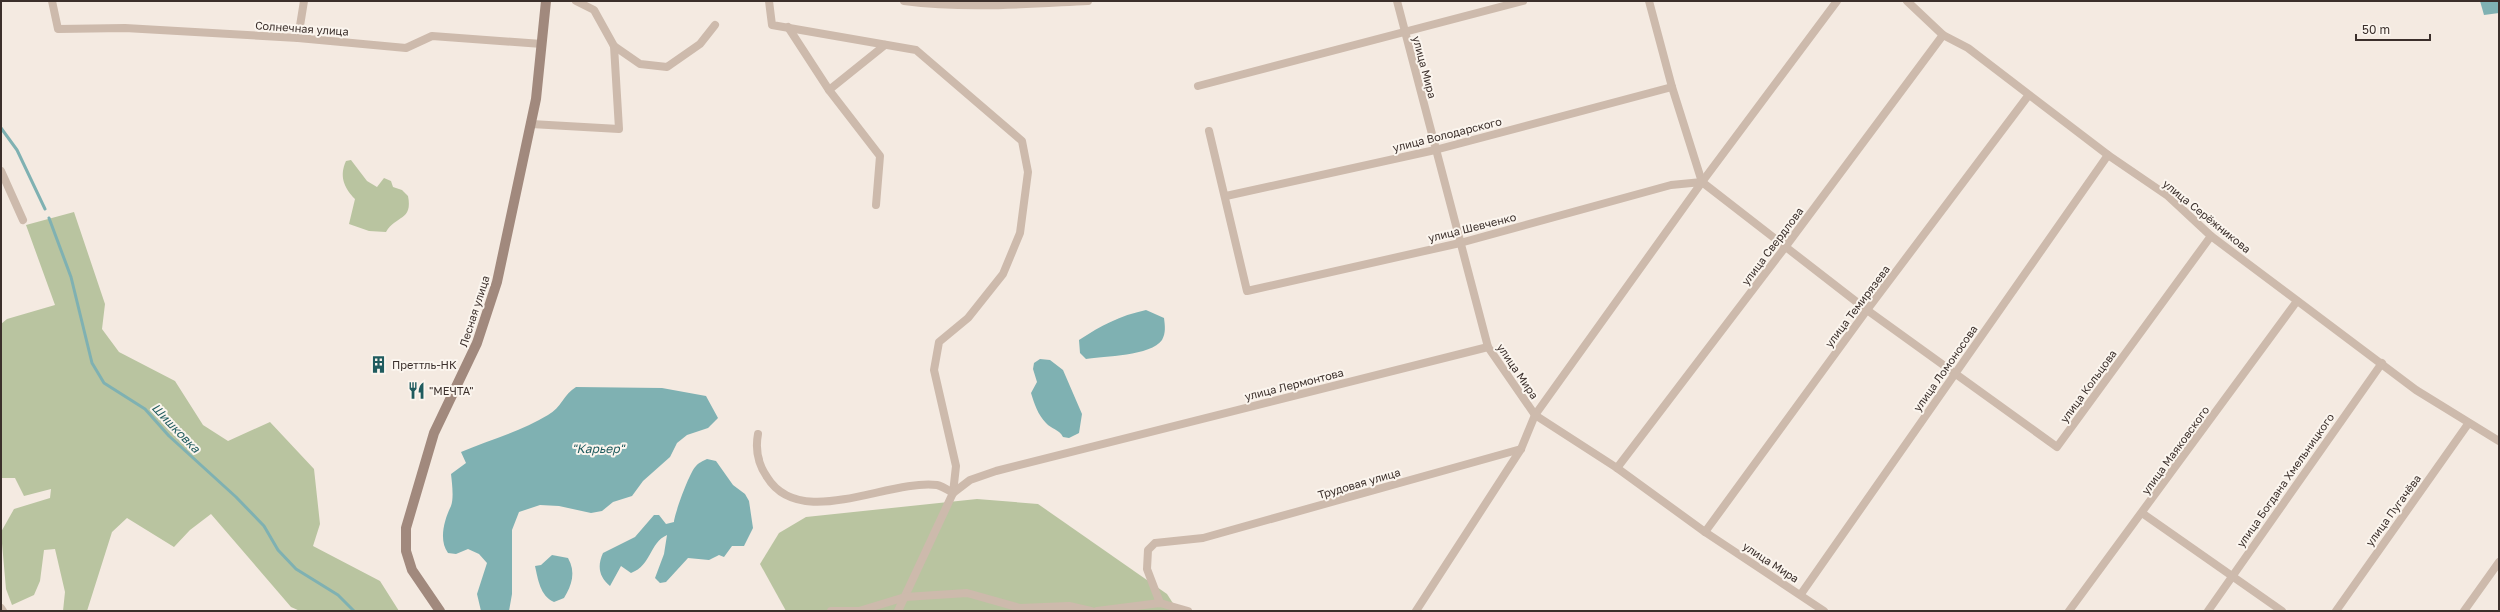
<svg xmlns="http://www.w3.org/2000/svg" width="2500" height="612" viewBox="0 0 2500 612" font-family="'Golos Text',sans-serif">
  <rect width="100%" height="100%" fill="#f4eae1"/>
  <g fill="#b9c4a0">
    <path d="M351,160L367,181L377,187L384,178L391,181L393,187L402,190L408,196C413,221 396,215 386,232L369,231L349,224L355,199C344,188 339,176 346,161Z"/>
    <polygon points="74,212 105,304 102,329 119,352 175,381 203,425 228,441 270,422 314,469 320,524 313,546 380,581 399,611 300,611 291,607 211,514 190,530 174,547 127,518 112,532 87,611 63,611 65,592 55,549 44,550 40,581 34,595 12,605 6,589 1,532 14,509 50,498 51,489 24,496 15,478 1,478 1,324 7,319 55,305 26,225"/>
    <polygon points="977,499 1038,504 1167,594 1178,611 786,611 760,564 779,533 806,517"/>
  </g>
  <g fill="#7fb1b2">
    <polygon points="2480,1 2499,1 2499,13 2484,15"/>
    <path d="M1146,310L1164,318C1165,326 1166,333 1162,340C1151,356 1104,356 1086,359L1080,353L1079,340C1102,325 1119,316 1146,310Z"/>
    <path d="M1040,359L1050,360L1063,370L1082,414L1079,433L1069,438L1063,437C1059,429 1051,429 1046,423C1038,415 1034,403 1031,393L1037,382L1033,369L1034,363Z"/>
    <path d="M576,387L662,388L706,396L718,418L708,428L687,435L677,443L670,457L643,481L632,496L613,502L602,511L591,513L559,506L540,505L519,512L512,530V594L509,611H481L477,594L487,563L479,554L468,549L456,554L448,553C438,540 445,518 451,506C454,498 452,483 451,474L466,463L461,452C489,440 522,431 548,415C561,408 564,394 576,387Z"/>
    <path d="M707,459L716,461L733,485L745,494L749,501L753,528L744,546H732L724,557L719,555L709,560L688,558L666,582L660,583L655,578L664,554L667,535C649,543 652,565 631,573L621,566L610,586C599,577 597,566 603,553L635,537L654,515H659L666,524L674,522C674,515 690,471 696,466C698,463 703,461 707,459Z"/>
    <path d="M552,555L568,558C576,572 572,585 564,598L554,602C540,596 538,579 535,566L541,565Z"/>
  </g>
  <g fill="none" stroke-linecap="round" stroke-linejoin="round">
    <g stroke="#7fb1b2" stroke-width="3">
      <polyline points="1,128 17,150 45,209"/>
      <polyline points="49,218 71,277 92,363 104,383 145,409 169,436 236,497 264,526 278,550 296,569 338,595 354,611"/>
    </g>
    <g stroke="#cdbaac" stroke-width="8">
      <polyline points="52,1 58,29 125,28 298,38 406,48 432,36 542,44"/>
      <polyline points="769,1 772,25 916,50 1022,141 1028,172 1020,233 1003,274 968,318 939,342 934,370 956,466 953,493 898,611"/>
      <path d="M904,1C966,9 1025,4 1088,1"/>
      <polyline points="1397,1 1488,347 1535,415 1617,468 1705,532 1824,611"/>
      <polyline points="1649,1 1672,87 1702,182 1867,310 2057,447 2211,236"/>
      <polyline points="1907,1 1943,35 1968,48 2108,155 2168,196 2211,236 2416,390 2499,441"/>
      <polyline points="788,27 829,90 885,45"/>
      <polyline points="298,38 304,1"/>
      <polyline points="614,46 640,64 667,67 700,44 715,25"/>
      <polyline points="1198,86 1523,1"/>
      <polyline points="829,90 880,156 876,205"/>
      <polyline points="531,124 619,129 614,46 594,10 576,1"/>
      <polyline points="1209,131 1247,291 1460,243 1671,185 1702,182"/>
      <polyline points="1,171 23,220"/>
      <polyline points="1226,196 1435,150 1672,87"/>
      <path d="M758,434C755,450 758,464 767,477C800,531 887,479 937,485C942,486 948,490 953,493"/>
      <polyline points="1617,468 1786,246 1943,35"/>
      <polyline points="953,493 970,480 996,471 1488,347"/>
      <polyline points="2142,513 2282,611"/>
      <polyline points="1705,532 1867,310 2028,96"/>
      <polyline points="1801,594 2108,155"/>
      <polyline points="1160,603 1147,569 1148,550 1155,543 1203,538 1521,449"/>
      <polyline points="1,608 3,611"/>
      <polyline points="831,611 859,611 905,597 967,593 1020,608 1069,606 1091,611"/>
      <polyline points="1097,611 1160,603 1188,611"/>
      <polyline points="1416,611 1521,449 1535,415 1702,182 1837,1"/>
      <polyline points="2069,611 2297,301"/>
      <polyline points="2208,611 2382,363"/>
      <polyline points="2336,611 2468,424"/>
      <polyline points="2464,611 2499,562"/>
    </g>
    <polyline stroke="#a1897d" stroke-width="10" points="440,611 412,570 406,551 406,528 434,433 477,343 497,282 536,99 546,1"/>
  </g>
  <defs>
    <symbol id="building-bare" viewBox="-9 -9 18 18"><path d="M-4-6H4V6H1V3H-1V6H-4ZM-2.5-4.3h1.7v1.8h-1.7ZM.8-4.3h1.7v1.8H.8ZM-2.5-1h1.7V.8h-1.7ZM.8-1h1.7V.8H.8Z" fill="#1f5b5e" stroke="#fbf5ee" stroke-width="2.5" paint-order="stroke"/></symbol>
    <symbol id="restaurant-bare" viewBox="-9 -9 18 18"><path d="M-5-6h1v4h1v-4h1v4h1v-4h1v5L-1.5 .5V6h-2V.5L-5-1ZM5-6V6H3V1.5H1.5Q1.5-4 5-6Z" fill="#1f5b5e" stroke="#fbf5ee" stroke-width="2.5" paint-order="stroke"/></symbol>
  </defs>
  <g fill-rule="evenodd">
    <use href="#building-bare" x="366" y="352" width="25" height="25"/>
    <use href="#restaurant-bare" x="404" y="378" width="25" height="25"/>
  </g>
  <g text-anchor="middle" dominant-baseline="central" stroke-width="4" stroke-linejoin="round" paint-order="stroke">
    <g font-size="11" fill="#3b2f2b" stroke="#fbf5ee">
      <text transform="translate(302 28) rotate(4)">Солнечная улица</text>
      <text transform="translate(1425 67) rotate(75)">улица Мира</text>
      <text transform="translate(1447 134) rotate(-14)">улица Володарского</text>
      <text transform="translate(2207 216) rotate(39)">улица Серёжникова</text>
      <text transform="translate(1472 227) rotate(-14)">улица Шевченко</text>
      <text transform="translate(1772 246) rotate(-53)">улица Свердлова</text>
      <text transform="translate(1857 306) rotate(-53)">улица Темирязева</text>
      <text transform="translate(474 311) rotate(-72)">Лесная улица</text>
      <text transform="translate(1945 368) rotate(-55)">улица Ломоносова</text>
      <text transform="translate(1518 371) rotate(56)">улица Мира</text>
      <text transform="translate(1294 384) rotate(-14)">улица Лермонтова</text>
      <text transform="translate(2088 386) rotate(-54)">улица Кольцова</text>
      <text transform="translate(2175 450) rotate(-54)">улица Маяковского</text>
      <text transform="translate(2285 480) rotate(-55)">улица Богдана Хмельницкого</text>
      <text transform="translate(1359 483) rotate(-16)">Трудовая улица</text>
      <text transform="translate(2393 510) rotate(-54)">улица Пугачёва</text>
      <text transform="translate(1771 562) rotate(33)">улица Мира</text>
    </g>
    <g font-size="11" fill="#3b2f2b" stroke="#fbf5ee" text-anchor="start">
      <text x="392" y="364">Преттль-НК</text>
      <text x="429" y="390">"МЕЧТА"</text>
    </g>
    <g font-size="12" font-style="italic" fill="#1f5b5e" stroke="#fbf5ee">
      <text transform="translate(176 428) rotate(46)">Шишковка</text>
      <text x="598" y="448">"Карьер"</text>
    </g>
  </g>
  <rect width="2500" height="612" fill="none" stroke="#3b2f2b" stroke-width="4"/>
  <path d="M2356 34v6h74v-6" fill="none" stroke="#3b2f2b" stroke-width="2"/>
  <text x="2362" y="34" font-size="12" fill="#3b2f2b" stroke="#fbf5ee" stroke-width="3" paint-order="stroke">50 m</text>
</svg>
